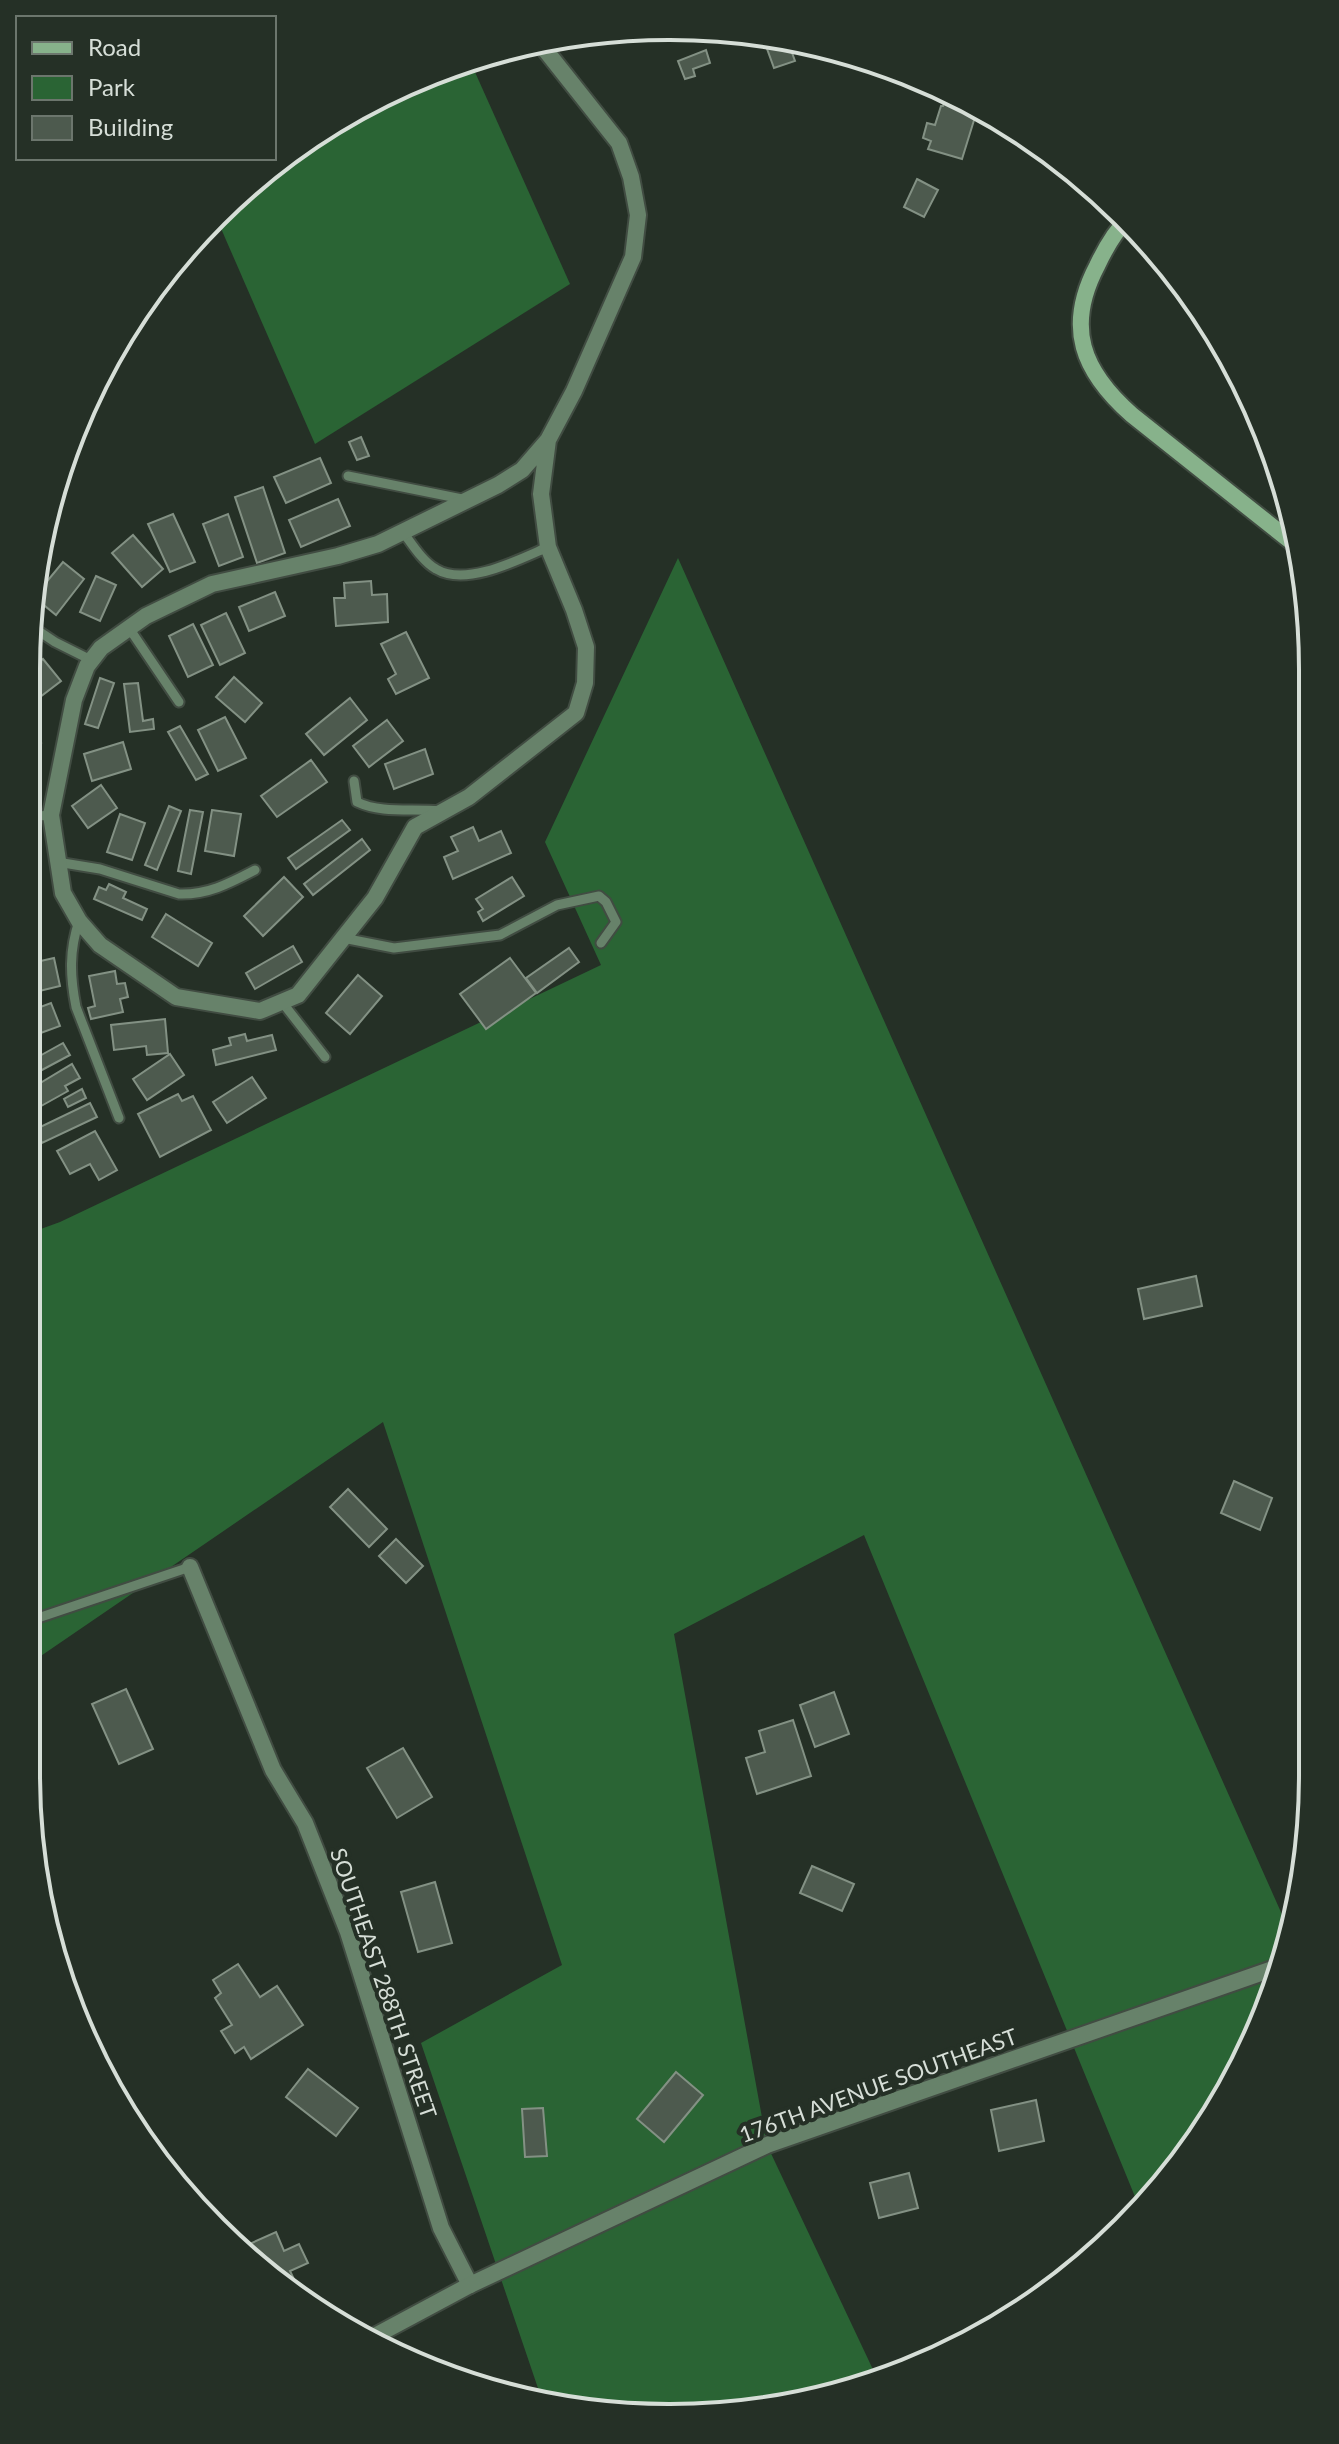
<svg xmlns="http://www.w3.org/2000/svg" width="1339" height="2444" viewBox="0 0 1339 2444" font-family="Lato,sans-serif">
  <rect width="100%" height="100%" fill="#253026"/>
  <g fill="#2a6434">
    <polygon points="470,61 570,284 315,444 216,217 278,159 385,92"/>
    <polygon points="678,558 1292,1937 1227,2097 1138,2204 864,1535 674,1634 767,2145 877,2378 711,2417 542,2400 421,2043 562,1965 383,1422 32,1662 26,1652 27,1234 60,1222 601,965 545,842"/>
  </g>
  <g fill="#4d5a4e" stroke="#839184" stroke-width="2">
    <polygon points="764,34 787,39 795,61 774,68 762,35"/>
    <polygon points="706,50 710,63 693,69 695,76 685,79 678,61"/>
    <polygon points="946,96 974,105 971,116 975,117 962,159 928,149 931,141 923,138 927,123 935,125 941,106 943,106"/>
    <polygon points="917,179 938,190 924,217 904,207"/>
    <polygon points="361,437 369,456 357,460 349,442"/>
    <polygon points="320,458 331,483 286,503 274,477"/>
    <polygon points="263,487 285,553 257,563 235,497"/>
    <polygon points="338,499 350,526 301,547 289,520"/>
    <polygon points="173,514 195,562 170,572 148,524"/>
    <polygon points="228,514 243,557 219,566 203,524"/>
    <polygon points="133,535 163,569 142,587 112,553"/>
    <polygon points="63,562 84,579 56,615 34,597"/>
    <polygon points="96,576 116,585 100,621 80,612"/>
    <polygon points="371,581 372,595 387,594 388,622 336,626 334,598 345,598 344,583"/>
    <polygon points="275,592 285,616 249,631 239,607"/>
    <polygon points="226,613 245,653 220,665 201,625"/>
    <polygon points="193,624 213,665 188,677 169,636"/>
    <polygon points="406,632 429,678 396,694 388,679 396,674 381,644"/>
    <polygon points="43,659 61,681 27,707 27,671"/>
    <polygon points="234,677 262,703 245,722 216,697"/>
    <polygon points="100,678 114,683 98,728 85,724"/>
    <polygon points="138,683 143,721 153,719 154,729 130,732 124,684"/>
    <polygon points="350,698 367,720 324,755 306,734"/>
    <polygon points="225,717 246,758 218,771 198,730"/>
    <polygon points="387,720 403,741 369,767 353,746"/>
    <polygon points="180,726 208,774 196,780 168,732"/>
    <polygon points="29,733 41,743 27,758 27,735"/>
    <polygon points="123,742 131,769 92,781 84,754"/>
    <polygon points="425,749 433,774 394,789 385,764"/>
    <polygon points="311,760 327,782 277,817 261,796"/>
    <polygon points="101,785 117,808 88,828 72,806"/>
    <polygon points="169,806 181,811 157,870 145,865"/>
    <polygon points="190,810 203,812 191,874 178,871"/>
    <polygon points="212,810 241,814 234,856 205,851"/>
    <polygon points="120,814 145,823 132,860 107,852"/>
    <polygon points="342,820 350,830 296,869 288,858"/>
    <polygon points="473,827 479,841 501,831 511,853 453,879 444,857 458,851 451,837"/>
    <polygon points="362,839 370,850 313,895 304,884"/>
    <polygon points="284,877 303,897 263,936 244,916"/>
    <polygon points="512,877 524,896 483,921 478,912 483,909 476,899"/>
    <polygon points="109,884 126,892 123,898 147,909 142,920 94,899 99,887 106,890"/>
    <polygon points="166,914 212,943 198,966 152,937"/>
    <polygon points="27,919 37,944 27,947"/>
    <polygon points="293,946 302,962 255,989 246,973"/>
    <polygon points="569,948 579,962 537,993 526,978"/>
    <polygon points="54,958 60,986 27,994 27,964"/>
    <polygon points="510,958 536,993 486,1029 460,994"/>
    <polygon points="115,971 117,984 125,983 128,997 120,999 123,1012 91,1019 88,1008 95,1006 89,976"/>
    <polygon points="358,975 382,996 350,1034 326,1013"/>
    <polygon points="51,1003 60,1026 27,1038 27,1012"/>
    <polygon points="165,1019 168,1053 147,1055 146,1046 114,1050 111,1025"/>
    <polygon points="245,1034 247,1041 272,1035 276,1050 216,1065 213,1050 231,1045 229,1038"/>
    <polygon points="63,1043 70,1055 27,1078 27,1063"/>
    <polygon points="170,1054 184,1075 147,1100 133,1079"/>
    <polygon points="72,1064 80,1078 65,1086 68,1091 34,1110 27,1098 27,1091"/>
    <polygon points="252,1077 266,1098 227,1123 213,1102"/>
    <polygon points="82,1089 86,1098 68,1107 64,1099"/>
    <polygon points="178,1094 182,1101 193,1096 211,1130 160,1157 138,1114"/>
    <polygon points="90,1103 97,1117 42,1143 36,1129"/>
    <polygon points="95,1131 117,1170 99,1180 90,1164 70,1174 57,1151"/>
    <polygon points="1196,1276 1202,1306 1144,1319 1138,1289"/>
    <polygon points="1234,1481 1272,1498 1260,1530 1221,1513"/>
    <polygon points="348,1489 387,1529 369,1547 330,1507"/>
    <polygon points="396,1539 423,1566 406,1583 379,1556"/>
    <polygon points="126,1689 153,1749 119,1764 92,1704"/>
    <polygon points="834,1692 849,1734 815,1747 800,1705"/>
    <polygon points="793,1720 811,1776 757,1794 746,1758 765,1752 759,1731"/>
    <polygon points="403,1748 432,1797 397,1818 367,1768"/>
    <polygon points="812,1866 854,1884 842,1911 800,1893"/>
    <polygon points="435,1882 452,1943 418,1952 401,1892"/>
    <polygon points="238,1964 260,1997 277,1986 303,2025 251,2059 244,2047 235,2053 221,2031 232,2025 215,1998 221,1993 213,1980"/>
    <polygon points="308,2069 358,2108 336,2136 286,2097"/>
    <polygon points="676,2072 703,2095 664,2142 637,2119"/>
    <polygon points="1036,2100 1044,2141 999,2151 991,2110"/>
    <polygon points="543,2108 547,2156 525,2157 522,2109"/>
    <polygon points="909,2173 918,2208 879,2218 870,2183"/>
    <polygon points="276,2232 284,2251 299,2244 308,2263 290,2271 303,2298 301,2299 245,2246"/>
  </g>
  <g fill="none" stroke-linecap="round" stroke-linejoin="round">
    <defs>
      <g id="lane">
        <polyline points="348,476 467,500"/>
        <path d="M403,532C412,544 423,562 436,569C466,587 518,560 548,547"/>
        <polyline points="28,624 55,642 91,660"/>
        <polyline points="129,628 179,702"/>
        <path d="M354,781L357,802C382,814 413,808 440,811"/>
        <polyline points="27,817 51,815"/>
        <path d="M57,862L100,869L179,894C208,895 230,883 255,870"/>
        <path d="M79,921C69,951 70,976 76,1007L119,1118"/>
        <polyline points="343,938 394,948 500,935 557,905 599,896 606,902 616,922 601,943"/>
        <polyline points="282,1002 325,1057"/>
        <polyline points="26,1622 190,1567"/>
      </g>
      <g id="street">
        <polyline points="539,42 619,143 631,177 638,215 633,257 574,391 548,440 522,470 498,485 378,544 338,556 212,584 146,616 101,648 87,666 74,700 51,815 63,893 79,921 100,945 176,997 260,1011 298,995 375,898 415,827 469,797 576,713 585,683 586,647 574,610 548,547 541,494 548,440"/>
        <polyline points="190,1567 273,1770 305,1823 348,1932 441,2228 470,2285"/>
        <polyline points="373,2337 470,2285 767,2145 1281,1966"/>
      </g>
      <path id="secondary" d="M1128,219C1114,232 1105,249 1097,266C1065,327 1082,371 1132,415L1298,547"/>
    </defs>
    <use href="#lane" stroke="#414c42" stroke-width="13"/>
    <use href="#street" stroke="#414c42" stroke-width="20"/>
    <use href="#secondary" stroke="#414c42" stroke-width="20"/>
    <use href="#lane" stroke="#67826a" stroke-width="9"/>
    <use href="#street" stroke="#67826a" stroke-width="16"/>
    <use href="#secondary" stroke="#87b28b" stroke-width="16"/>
  </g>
  <g text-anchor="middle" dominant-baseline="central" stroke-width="8" stroke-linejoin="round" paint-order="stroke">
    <g font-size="22" fill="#d6ded7" stroke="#253026">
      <text transform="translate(384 1983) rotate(71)">SOUTHEAST 288TH STREET</text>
      <text transform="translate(878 2085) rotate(-20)">176TH AVENUE SOUTHEAST</text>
    </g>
  </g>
  <path d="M0 0H1339V2444H0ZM669 40H670A629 629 0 0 1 1299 669V1775A629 629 0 0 1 670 2404H669A629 629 0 0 1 40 1775V669A629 629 0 0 1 669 40Z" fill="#253026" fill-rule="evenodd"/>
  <path fill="none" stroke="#d6ded7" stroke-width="4" d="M669 40H670A629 629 0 0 1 1299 669V1775A629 629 0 0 1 670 2404H669A629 629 0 0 1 40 1775V669A629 629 0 0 1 669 40Z"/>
  <rect x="16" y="16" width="260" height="144" fill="#253026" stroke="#6c766d" stroke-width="2"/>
  <rect x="32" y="42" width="40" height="12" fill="#87b28b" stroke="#6c766d" stroke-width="2"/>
  <text x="88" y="56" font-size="24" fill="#d6ded7">Road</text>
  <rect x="32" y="76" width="40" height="24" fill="#2a6434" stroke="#6c766d" stroke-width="2"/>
  <text x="88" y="96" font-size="24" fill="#d6ded7">Park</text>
  <rect x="32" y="116" width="40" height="24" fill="#4d5a4e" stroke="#6c766d" stroke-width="2"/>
  <text x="88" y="136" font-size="24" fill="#d6ded7">Building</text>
</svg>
